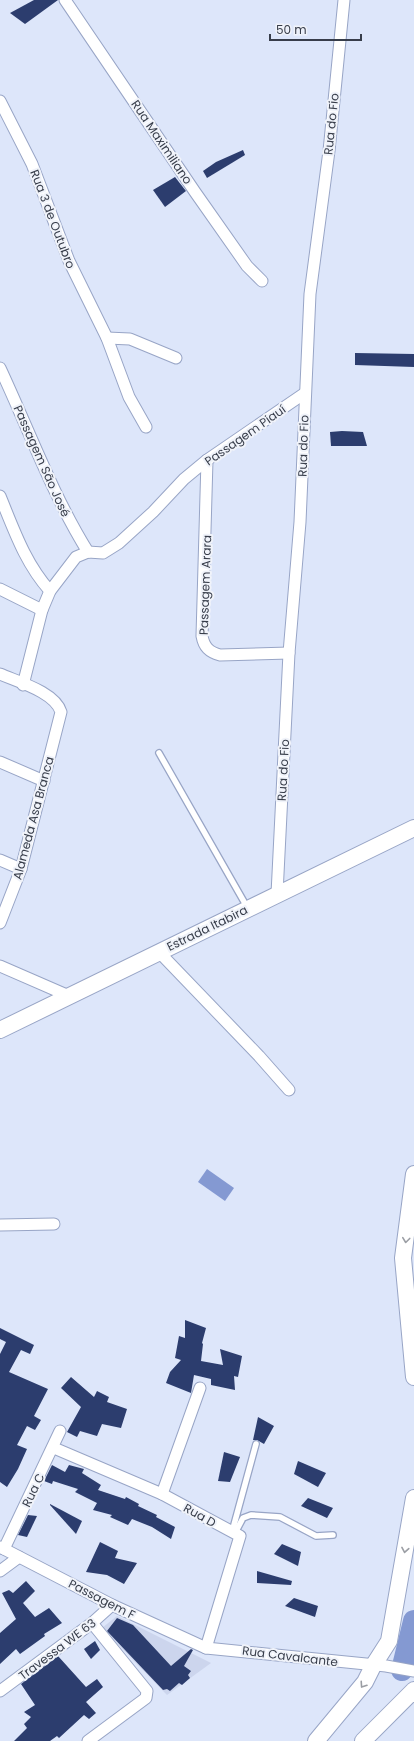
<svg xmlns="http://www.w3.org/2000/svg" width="414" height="1741" viewBox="0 0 414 1741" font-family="Poppins,sans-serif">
  <rect width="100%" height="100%" fill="#dde6fa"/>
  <polygon fill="#ccd5ed" points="117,1616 211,1663 167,1695 102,1628"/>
  <polygon fill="#8499d2" points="207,1169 234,1188 225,1201 198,1182"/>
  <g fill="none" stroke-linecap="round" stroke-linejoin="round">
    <polyline stroke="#8499d2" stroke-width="22" points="402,1670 414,1621"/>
  </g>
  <g fill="#2c3d6e">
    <polygon points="34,0 58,0 25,24 10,13"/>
    <polygon points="243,150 245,155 207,178 203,171 216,162"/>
    <polygon points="175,177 186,191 165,207 153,190"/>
    <polygon points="355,353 414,354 414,367 355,365"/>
    <polygon points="342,431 363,432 367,446 331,446 330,432"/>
    <polygon points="185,1320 206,1328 202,1343 203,1344 201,1361 223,1365 220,1349 242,1356 238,1377 234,1376 235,1390 211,1385 211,1379 194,1375 191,1393 166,1383 170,1372 181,1360 175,1358 179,1336 185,1338"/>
    <polygon points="0,1328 34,1345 30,1354 21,1350 9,1372 48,1389 34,1416 41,1420 35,1430 27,1426 17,1445 27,1449 18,1469 7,1487 0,1482 0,1354 6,1342 0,1339"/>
    <polygon points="71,1377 94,1397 97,1391 109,1397 107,1402 127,1409 121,1428 102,1424 97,1436 80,1431 77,1437 67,1432 81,1407 61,1388"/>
    <polygon points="258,1417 274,1426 264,1444 257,1440 253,1440"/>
    <polygon points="224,1452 240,1457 230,1482 218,1481"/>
    <polygon points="298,1461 326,1473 318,1487 294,1474"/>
    <polygon points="52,1465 65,1472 69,1465 84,1469 82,1473 101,1485 98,1490 125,1499 126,1497 139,1504 138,1506 157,1515 156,1517 175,1527 171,1539 152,1527 132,1519 128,1525 110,1517 112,1515 93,1510 97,1503 75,1492 78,1489 53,1481 52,1484 44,1481"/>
    <polygon points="308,1498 333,1508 327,1518 301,1506"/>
    <polygon points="50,1504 82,1521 76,1534 50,1505"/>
    <polygon points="28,1515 37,1516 27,1537 18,1535"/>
    <polygon points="100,1542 118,1551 115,1558 137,1563 124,1584 107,1575 86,1572"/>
    <polygon points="282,1544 301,1552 298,1566 274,1554"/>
    <polygon points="257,1571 292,1581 291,1585 257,1583"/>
    <polygon points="26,1581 35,1591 23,1603 35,1617 49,1608 62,1623 44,1634 45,1636 20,1654 16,1649 0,1664 0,1633 16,1619 2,1593 9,1590 13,1593"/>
    <polygon points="294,1598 318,1606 315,1617 285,1606"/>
    <polygon points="117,1618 133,1625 171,1666 191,1649 193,1650 184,1666 191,1671 188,1675 190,1678 182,1685 179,1683 170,1691 167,1689 163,1690 107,1631"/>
    <polygon points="95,1641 100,1650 91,1659 84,1649"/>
    <polygon points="58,1656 86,1687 97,1679 103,1687 86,1702 96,1713 89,1719 84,1715 59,1738 57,1736 50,1741 14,1741 27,1728 24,1724 31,1717 24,1712 35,1705 21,1684"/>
  </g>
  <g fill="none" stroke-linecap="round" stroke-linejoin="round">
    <defs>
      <g id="lane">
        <polyline points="159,753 247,907"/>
        <polyline points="232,1532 256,1444"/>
        <polyline points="235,1533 243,1518 251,1515 280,1517 316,1536 333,1535"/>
      </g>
      <g id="street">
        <polyline points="65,0 195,192 247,266 262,281"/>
        <polyline points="0,101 32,164 69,261 107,338 129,397 146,427"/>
        <polyline points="107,338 130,339 176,358"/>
        <path d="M0,368C29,430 52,494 88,552"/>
        <path d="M207,460L202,636C204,647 209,652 220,655L289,653"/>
        <path d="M0,496C14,530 25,563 50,591"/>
        <polyline points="0,589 42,610"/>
        <path d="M0,674C18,682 55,692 61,712L21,869L0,923"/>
        <polyline points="23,685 42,610 50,591 76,557 88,552 103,553 119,543 153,512 184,479 207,460 305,393"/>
        <polyline points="0,762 44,781"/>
        <polyline points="0,860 21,869"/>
        <polyline points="277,894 289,653 300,522 310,294 329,151 344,0"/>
        <polyline points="159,952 259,1056 289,1090"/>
        <polyline points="0,966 69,996"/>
        <polyline points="0,1225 54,1224"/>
        <polyline points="54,1448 162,1494 240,1536 206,1648"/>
        <polyline points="162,1494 200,1388"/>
        <polyline points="0,1547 112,1605 206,1648 386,1666 414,1671"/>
        <polyline points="4,1549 60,1431"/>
        <polyline points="0,1571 19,1557"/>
        <polyline points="0,1691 92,1623 112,1605"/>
        <polyline points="88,1741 146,1698 147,1691 92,1623"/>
      </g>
      <g id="secondary">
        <polyline points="0,1030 414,828"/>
        <polyline points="414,1174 403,1258 414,1377"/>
        <polyline points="316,1741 365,1682 373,1666 389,1641 414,1498"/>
        <polyline points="363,1741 414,1690"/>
      </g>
    </defs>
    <use href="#lane" stroke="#98a5c6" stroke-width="8"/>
    <use href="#street" stroke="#98a5c6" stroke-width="13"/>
    <use href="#secondary" stroke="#98a5c6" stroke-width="18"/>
    <use href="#lane" stroke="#fff" stroke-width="5.5"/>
    <use href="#street" stroke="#fff" stroke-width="11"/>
    <use href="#secondary" stroke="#fff" stroke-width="16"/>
  </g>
  <defs><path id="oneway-chevron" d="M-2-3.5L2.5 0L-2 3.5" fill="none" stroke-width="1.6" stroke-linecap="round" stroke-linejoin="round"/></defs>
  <g stroke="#9b9ea4">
    <use href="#oneway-chevron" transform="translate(406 1240) rotate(97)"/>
    <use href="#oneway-chevron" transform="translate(405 1550) rotate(100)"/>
    <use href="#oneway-chevron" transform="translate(363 1685) rotate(124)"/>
  </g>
  <g text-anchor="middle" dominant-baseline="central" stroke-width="4" stroke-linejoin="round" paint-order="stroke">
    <g font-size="12" fill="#373d4a" stroke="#f0f3fa">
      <text transform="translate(331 124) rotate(-84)">Rua do Fio</text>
      <text transform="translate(162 142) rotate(56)">Rua Maximiliano</text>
      <text transform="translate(53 219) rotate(69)">Rua 3 de Outubro</text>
      <text transform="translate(245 435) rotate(-35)">Passagem Piauí</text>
      <text transform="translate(303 446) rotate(-88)">Rua do Fio</text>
      <text transform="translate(42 461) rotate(66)">Passagem São José</text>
      <text transform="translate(205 585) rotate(-88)">Passagem Arara</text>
      <text transform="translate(283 770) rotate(-87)">Rua do Fio</text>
      <text transform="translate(33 818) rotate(-75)">Alameda Asa Branca</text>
      <text transform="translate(207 928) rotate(-26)">Estrada Itabira</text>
      <text transform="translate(33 1490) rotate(-64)">Rua C</text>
      <text transform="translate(200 1515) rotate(29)">Rua D</text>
      <text transform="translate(102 1599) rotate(27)">Passagem F</text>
      <text transform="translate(57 1649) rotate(-37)">Travessa WE 63</text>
      <text transform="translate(290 1656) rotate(7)">Rua Cavalcante</text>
    </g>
  </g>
  <path d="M270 34v6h91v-6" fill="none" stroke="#373d4a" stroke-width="2"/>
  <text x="276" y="34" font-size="12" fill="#373d4a" stroke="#f0f3fa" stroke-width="3" paint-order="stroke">50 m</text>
</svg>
